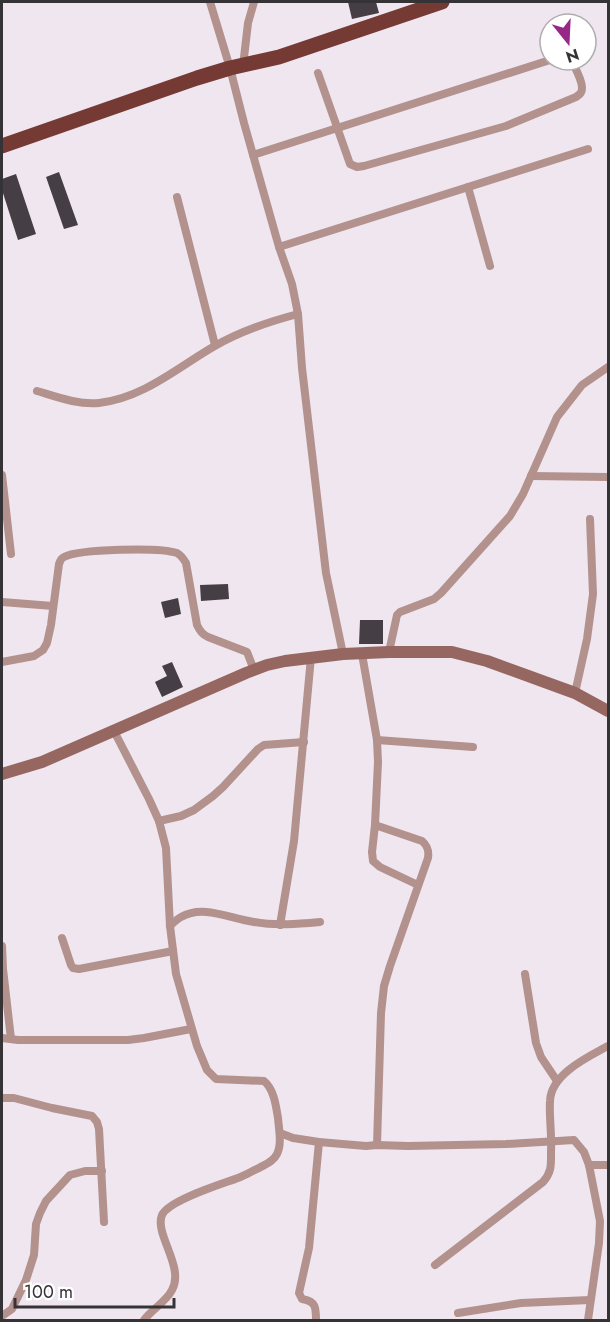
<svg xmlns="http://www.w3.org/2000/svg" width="610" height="1322" viewBox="0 0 610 1322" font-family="Jost,sans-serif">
  <rect width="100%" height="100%" fill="#efe6f0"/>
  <g fill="#463e45">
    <polygon points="348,2 376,2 379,13 352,19"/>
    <polygon points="59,172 78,225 64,229 46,177"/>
    <polygon points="16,174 36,234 18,240 2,190 2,179"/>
    <polygon points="228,584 229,599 201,601 200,585"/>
    <polygon points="178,598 181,614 165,618 161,602"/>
    <polygon points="360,620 383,620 383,644 359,644"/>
    <polygon points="172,662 183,687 162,697 155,682 167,676 162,666"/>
  </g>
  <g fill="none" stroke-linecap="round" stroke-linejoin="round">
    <g stroke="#b3918d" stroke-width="8">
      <polyline points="210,2 230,68 244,123 279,247 292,284 298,314 302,368 326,573 343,654"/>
      <polyline points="243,66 248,23 254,2"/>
      <path d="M318,73L350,164L357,167L364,166L506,126L576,97C580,94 582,93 582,88C582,81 575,66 570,60"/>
      <polyline points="253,155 550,60"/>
      <polyline points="468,187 490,266"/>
      <polyline points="177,197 215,345"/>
      <polyline points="279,247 588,149"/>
      <path d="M37,391C57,397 78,405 99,403C143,398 177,368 213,347C237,333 271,321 298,314"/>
      <polyline points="2,475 11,554"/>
      <polyline points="531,476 608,477"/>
      <polyline points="2,602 53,606"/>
      <polyline points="389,652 397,615 400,612 434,599 441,593 510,516 523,494 557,417 582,385 608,367"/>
      <path d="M362,654L377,740L378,762L375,825L422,841C428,846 429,851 428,858L390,966L384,986L381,1013L377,1145"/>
      <path d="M2,662L34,656L43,650L47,643L51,625L59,564C61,560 60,559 64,557C79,549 160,547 177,553C181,555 183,558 186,563L197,625C200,631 202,634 208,637L247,652L254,670"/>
      <polyline points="575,693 587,639 593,594 590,519"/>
      <path d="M114,731L149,799L159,821L166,848L170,926L176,974L197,1046L207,1070L216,1079L264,1081C274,1089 276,1106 278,1118C279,1130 282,1144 277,1154C273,1162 266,1164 259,1168C252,1171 246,1175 238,1178C222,1184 169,1200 162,1215C154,1234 185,1267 172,1290C166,1302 152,1309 144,1320"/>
      <polyline points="377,740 473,747"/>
      <polyline points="159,821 181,816 194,810 213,796 223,787 258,749 264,745 304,742"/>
      <polyline points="375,825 372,852 373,861 380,867 418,885"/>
      <polyline points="280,925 294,841 311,657"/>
      <path d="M170,926C173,923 177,919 181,917C204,904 230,919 254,922C276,926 298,924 320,922"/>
      <polyline points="62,938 71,965 73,968 79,969 173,951"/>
      <polyline points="2,946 3,969 11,1039"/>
      <polyline points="525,974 536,1043 541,1057 557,1081"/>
      <polyline points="2,1038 18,1040 128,1040 144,1038 191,1029"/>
      <polyline points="2,1098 14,1098 52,1108 92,1116 97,1122 99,1129 104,1222"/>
      <polyline points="280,1133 293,1138 319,1142 366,1146 377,1145 408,1146 506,1144 574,1140 584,1152 589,1165 600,1221 599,1243 588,1320"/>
      <polyline points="589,1165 608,1165"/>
      <path d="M435,1265L543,1182C552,1172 551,1164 551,1152C552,1135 549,1117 550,1101C551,1074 588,1057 608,1046"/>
      <polyline points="458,1313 521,1303 590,1300"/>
      <polyline points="2,1316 12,1309 26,1280 34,1255 36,1224 40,1213 46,1201 70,1175 85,1171 102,1171"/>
      <path d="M316,1320C316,1308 316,1301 302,1299L299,1293L309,1248L319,1142"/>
    </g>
    <polyline stroke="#966761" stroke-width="12" points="2,774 42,762 246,673 267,665 285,661 343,654 389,652 452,652 487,661 575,693 608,711"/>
    <polyline stroke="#763a35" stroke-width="15" points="2,146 197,78 230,68 279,57 442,2"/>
  </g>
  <rect width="610" height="1322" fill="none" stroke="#363337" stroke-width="6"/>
  <g transform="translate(568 42) rotate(162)"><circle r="28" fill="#ffffff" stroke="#afadaf" stroke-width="1.5"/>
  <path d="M0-4.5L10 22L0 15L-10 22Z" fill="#972888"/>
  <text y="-9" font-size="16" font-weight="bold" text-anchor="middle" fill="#363337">N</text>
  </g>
  <path d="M15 1298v9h159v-9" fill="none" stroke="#363337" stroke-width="3"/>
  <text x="24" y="1298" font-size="18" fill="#363337" stroke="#ffffff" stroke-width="4.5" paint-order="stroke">100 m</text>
</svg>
